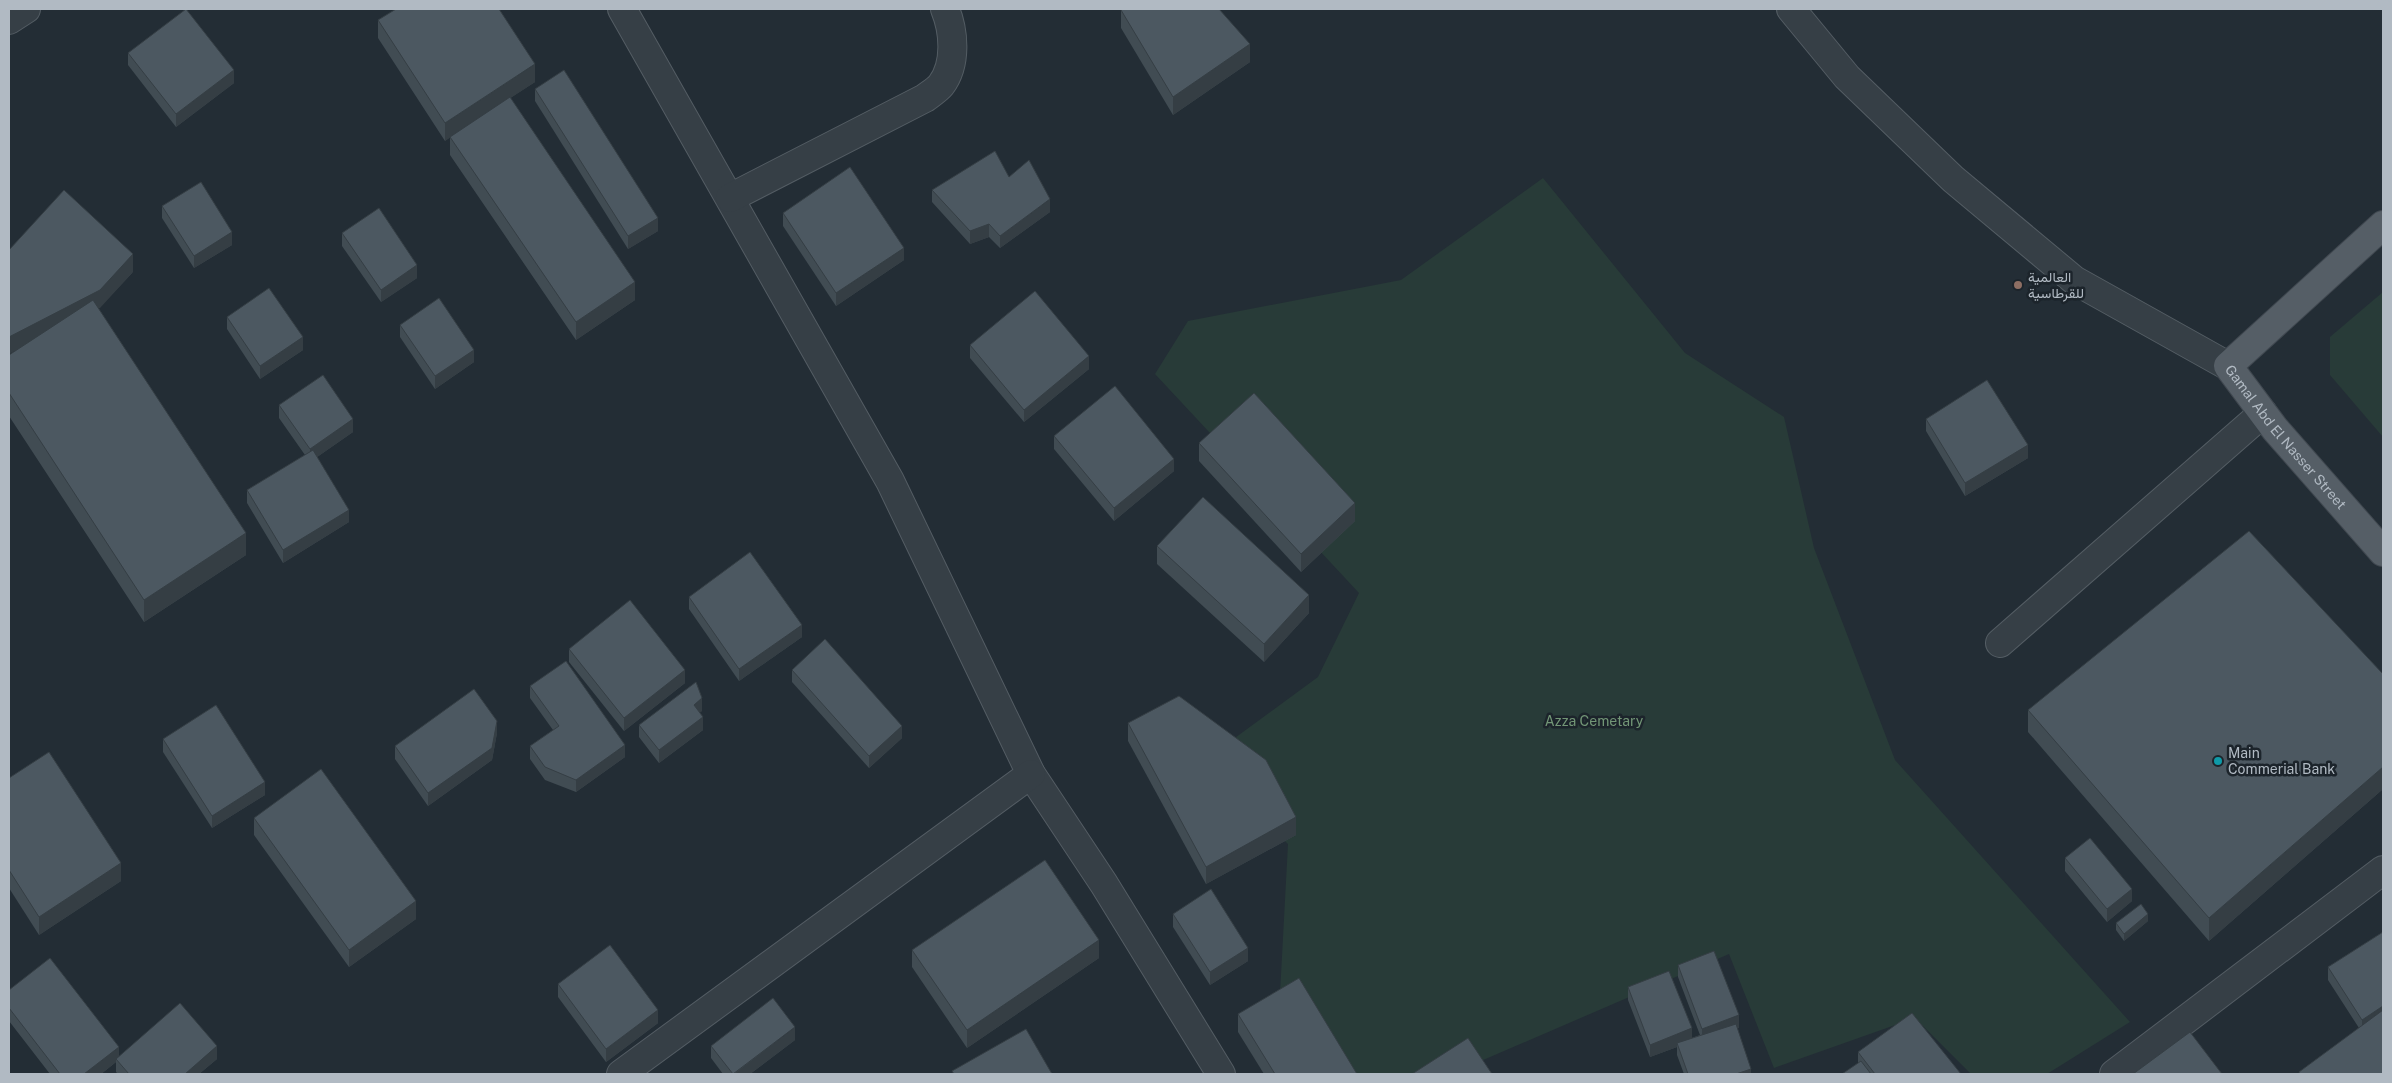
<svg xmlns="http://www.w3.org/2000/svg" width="2392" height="1083" viewBox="0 0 2392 1083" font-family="'Public Sans',Vazirmatn,sans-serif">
  <rect width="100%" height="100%" fill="#232d35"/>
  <g fill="#283b38">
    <polygon points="1543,178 1685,353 1784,417 1814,548 1895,760 2130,1022 2047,1074 1971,1074 1915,1018 1774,1068 1729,954 1467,1067 1454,1074 1303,1074 1278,1031 1288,844 1202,762 1318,677 1359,593 1155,374 1188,321 1401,280"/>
    <polygon points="2383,292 2383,437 2330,375 2330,337"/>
  </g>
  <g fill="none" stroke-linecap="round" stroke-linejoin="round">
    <defs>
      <g id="minor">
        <polyline points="622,9 890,481 1031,774 1104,884 1221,1074"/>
        <polyline points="1791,9 1847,77 1953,179 2074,280 2228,366"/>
        <polyline points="9,20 26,9"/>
        <path d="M730,198L925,98C930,94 937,90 941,85C957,64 954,31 945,9"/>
        <polyline points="2000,643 2263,413"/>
        <polyline points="621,1074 1031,774"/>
        <polyline points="2114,1074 2383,870"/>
      </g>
      <g id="major">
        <path id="s1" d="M2383,225L2228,366L2275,429L2383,552"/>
      </g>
    </defs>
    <use href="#minor" stroke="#545d64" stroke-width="30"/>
    <use href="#major" stroke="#404850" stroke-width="30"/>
    <use href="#minor" stroke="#363f46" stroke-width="28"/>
    <use href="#major" stroke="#555e66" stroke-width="28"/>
  </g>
  <g fill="#414c53">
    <polygon points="1121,10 1250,62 1173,115 1121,28"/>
    <polygon points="378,20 535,82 510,98 635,300 576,340 450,155 450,137 445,141 378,38"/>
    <polygon points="128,53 234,83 176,127 128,65"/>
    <polygon points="535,89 658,231 628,249 535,101"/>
    <polygon points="1009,177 1050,212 1000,248 989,237 970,244 932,202 932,190"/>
    <polygon points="162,206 232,245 194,268 162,218"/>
    <polygon points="783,213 904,260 836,306 783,226"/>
    <polygon points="342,233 417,278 381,302 342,246"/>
    <polygon points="133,272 98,309 246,555 144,622 9,416 9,355"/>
    <polygon points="227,317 303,350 260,379 227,329"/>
    <polygon points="400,325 474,362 435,389 400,337"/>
    <polygon points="970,345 1089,369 1024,422 970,358"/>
    <polygon points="279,405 353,432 317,457 349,522 283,563 247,503 247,490 305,455 279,418"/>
    <polygon points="1926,419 2028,458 1965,496 1926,431"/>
    <polygon points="1054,436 1174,471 1114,521 1054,449"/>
    <polygon points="1199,443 1355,521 1301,572 1199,461"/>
    <polygon points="1157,546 1309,613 1264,662 1157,564"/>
    <polygon points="689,597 802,637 739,681 689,609"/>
    <polygon points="569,649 685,683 624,731 569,662"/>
    <polygon points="792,670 902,738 869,768 792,682"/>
    <polygon points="2383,674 2383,789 2209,941 2028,732 2028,710"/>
    <polygon points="530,686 625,757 576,792 545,780 530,759 530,746 553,730 530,698"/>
    <polygon points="702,711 699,713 703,730 659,763 639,737 639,725"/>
    <polygon points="1128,723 1296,835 1206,884 1128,741"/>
    <polygon points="497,733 492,760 428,806 395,759 395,746"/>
    <polygon points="163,739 265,795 212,828 163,752"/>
    <polygon points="9,778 121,881 39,935 9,888"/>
    <polygon points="254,818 416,919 349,967 254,835"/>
    <polygon points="2065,858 2132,901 2107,922 2065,871"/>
    <polygon points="1173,914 1248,961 1210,985 1173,927"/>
    <polygon points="2148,921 2124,941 2116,930 2116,923"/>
    <polygon points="2383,932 2383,1074 2299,1074 2299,1072 2359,1028 2328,980 2328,967"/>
    <polygon points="912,950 1099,958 967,1048 912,967"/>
    <polygon points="1678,965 1739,1028 1737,1028 1751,1074 1684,1074 1677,1055 1677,1047 1650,1057 1628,1000 1628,987 1692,1038 1700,1035 1678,977"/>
    <polygon points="558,984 658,1023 606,1062 558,997"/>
    <polygon points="9,990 119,1057 217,1059 199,1074 118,1074 116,1072 116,1062 101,1074 50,1074 9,1021"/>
    <polygon points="1238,1014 1357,1074 1264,1074 1238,1032"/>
    <polygon points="795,1040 750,1074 723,1074 711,1058 711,1046"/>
    <polygon points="1858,1052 1961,1074 1842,1074 1858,1064"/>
  </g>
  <g fill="#353e44">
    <polygon points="1250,44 1250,62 1173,115 1173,97"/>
    <polygon points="535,64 535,82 445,141 445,123"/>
    <polygon points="234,70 234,83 176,127 176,114"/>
    <polygon points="1050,199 1050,212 1000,248 1000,236"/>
    <polygon points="658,218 658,231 628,249 628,236"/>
    <polygon points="989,224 989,237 970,244 970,231"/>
    <polygon points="232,232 232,245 194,268 194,256"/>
    <polygon points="904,248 904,260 836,306 836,293"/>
    <polygon points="133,254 133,272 100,308 9,354 9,337"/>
    <polygon points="417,265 417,278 381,302 381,290"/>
    <polygon points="635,282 635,300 576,340 576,322"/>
    <polygon points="303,337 303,350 260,379 260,366"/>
    <polygon points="474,350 474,362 435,389 435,376"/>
    <polygon points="1089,356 1089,369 1024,422 1024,410"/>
    <polygon points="353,419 353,432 310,462 310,449"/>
    <polygon points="2028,445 2028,458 1965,496 1965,483"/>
    <polygon points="1174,459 1174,471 1114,521 1114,508"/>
    <polygon points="1355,503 1355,521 1301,572 1301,554"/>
    <polygon points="349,510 349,522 283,563 283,550"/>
    <polygon points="246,533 246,555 144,622 144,600"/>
    <polygon points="1309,595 1309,613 1264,662 1264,644"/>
    <polygon points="802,625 802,637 739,681 739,669"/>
    <polygon points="685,670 685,683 624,731 624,718"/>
    <polygon points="702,698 702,711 694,717 694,705"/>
    <polygon points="703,717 703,730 659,763 659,750"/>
    <polygon points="497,721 497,733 492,760 428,806 428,793"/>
    <polygon points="902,726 902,738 869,768 869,756"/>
    <polygon points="625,745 625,757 576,792 576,780"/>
    <polygon points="2383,767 2383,789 2209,941 2209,918"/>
    <polygon points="265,782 265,795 212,828 212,816"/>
    <polygon points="1296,817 1296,835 1206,884 1206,867"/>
    <polygon points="121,863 121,881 39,935 39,917"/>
    <polygon points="2132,889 2132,901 2107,922 2107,909"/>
    <polygon points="416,901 416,919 349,967 349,950"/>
    <polygon points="2148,914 2148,921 2124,941 2124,934"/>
    <polygon points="1099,940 1099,958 967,1048 967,1030"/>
    <polygon points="1248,948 1248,961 1210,985 1210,972"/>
    <polygon points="2383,1006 2383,1019 2362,1032 2362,1020"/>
    <polygon points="658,1010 658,1023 606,1062 606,1049"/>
    <polygon points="1739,1015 1739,1028 1702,1042 1702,1029"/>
    <polygon points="795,1027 795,1040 750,1074 734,1074"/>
    <polygon points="1692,1028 1692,1041 1677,1043 1677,1047 1650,1057 1650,1045"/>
    <polygon points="217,1046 217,1059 199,1074 185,1074"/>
    <polygon points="119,1047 119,1060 116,1059 116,1062 101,1074 84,1074"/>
    <polygon points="1751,1069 1751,1074 1736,1074"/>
  </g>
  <g fill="#4c5861" stroke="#353e44">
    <polygon points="186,9 234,70 176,114 128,53"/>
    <polygon points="396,9 499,9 535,64 445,123 378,20"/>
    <polygon points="1124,9 1219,9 1250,44 1173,97 1121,10"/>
    <polygon points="564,70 658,218 628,236 535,89"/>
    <polygon points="510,97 635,282 576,322 450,137"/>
    <polygon points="995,151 1009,177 1029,160 1050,199 1000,236 989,224 970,231 932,190"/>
    <polygon points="850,167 904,248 836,293 783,213"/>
    <polygon points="201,182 232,232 194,256 162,206"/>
    <polygon points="64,190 133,254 100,290 9,337 9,250"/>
    <polygon points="379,208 417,265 381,290 342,233"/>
    <polygon points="269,288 303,337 260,366 227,317"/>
    <polygon points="1035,291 1089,356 1024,410 970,345"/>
    <polygon points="439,298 474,350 435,376 400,325"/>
    <polygon points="93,300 246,533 144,600 9,393 9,355"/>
    <polygon points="323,375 353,419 310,449 279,405"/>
    <polygon points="1987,380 2028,445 1965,483 1926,419"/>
    <polygon points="1115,386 1174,459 1114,508 1054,436"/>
    <polygon points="1254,393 1355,503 1301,554 1199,443"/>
    <polygon points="313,450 349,510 283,550 247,490"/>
    <polygon points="1203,497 1309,595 1264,644 1157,546"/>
    <polygon points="2249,531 2383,674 2383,767 2209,918 2028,710"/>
    <polygon points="750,552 802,625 739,669 689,597"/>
    <polygon points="630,600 685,670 624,718 569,649"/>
    <polygon points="825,639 902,726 869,756 792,670"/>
    <polygon points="566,661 625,745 576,780 545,767 530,746 559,726 530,686"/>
    <polygon points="696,682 702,698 694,705 703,717 659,750 639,725"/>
    <polygon points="474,689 497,721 492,748 428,793 395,746"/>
    <polygon points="1179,696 1266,760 1296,817 1206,867 1128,723"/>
    <polygon points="216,705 265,782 212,816 163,739"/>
    <polygon points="49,752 121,863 39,917 9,870 9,778"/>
    <polygon points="321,769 416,901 349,950 254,818"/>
    <polygon points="2090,838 2132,889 2107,909 2065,858"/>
    <polygon points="1045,860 1099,940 967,1030 912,950"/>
    <polygon points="1211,889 1248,948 1210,972 1173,914"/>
    <polygon points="2141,904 2148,914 2124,934 2116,923"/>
    <polygon points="2383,932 2383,1006 2362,1020 2328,967"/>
    <polygon points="610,945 658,1010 606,1049 558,984"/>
    <polygon points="1714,951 1739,1015 1702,1029 1678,965"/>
    <polygon points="50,958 119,1047 84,1074 60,1074 9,1008 9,990"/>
    <polygon points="1669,971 1692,1028 1650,1045 1628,987"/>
    <polygon points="1299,978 1357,1074 1275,1074 1238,1014"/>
    <polygon points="773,998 795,1027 733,1074 711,1046"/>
    <polygon points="180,1003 217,1046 185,1074 129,1074 116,1059"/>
    <polygon points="2383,1010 2383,1074 2300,1074 2299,1072"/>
    <polygon points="1912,1013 1961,1074 1875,1074 1858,1052"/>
    <polygon points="1736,1024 1751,1069 1736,1074 1688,1074 1677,1043"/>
    <polygon points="1026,1029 1052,1074 954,1074 952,1071"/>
    <polygon points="2190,1032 2222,1074 2133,1074"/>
    <polygon points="1468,1038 1492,1074 1412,1074"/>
    <polygon points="1861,1061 1871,1074 1842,1074"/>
  </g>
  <circle fill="#8d6e63" stroke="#1c242b" stroke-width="2" cx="2018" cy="285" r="5"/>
  <circle fill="#0f9aa8" stroke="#1c242b" stroke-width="2" cx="2218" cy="761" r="5"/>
  <g text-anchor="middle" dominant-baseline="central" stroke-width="5" stroke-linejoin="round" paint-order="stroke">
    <g font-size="14" fill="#b1bac3" stroke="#1c242b" text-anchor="start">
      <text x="2028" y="277">العالمية<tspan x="2028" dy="16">للقرطاسية</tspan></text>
      <text x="2228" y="753">Main<tspan x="2228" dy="16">Commerial Bank</tspan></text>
    </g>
    <g font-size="14" fill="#b1bac3" stroke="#1c242b">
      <text stroke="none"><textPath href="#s1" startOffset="301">Gamal Abd El Nasser Street</textPath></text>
    </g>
    <g font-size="14" fill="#729676" stroke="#1c242b">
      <text x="1594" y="721">Azza Cemetary</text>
    </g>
  </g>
  <rect width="2392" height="1083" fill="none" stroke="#b1bac3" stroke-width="20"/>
</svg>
